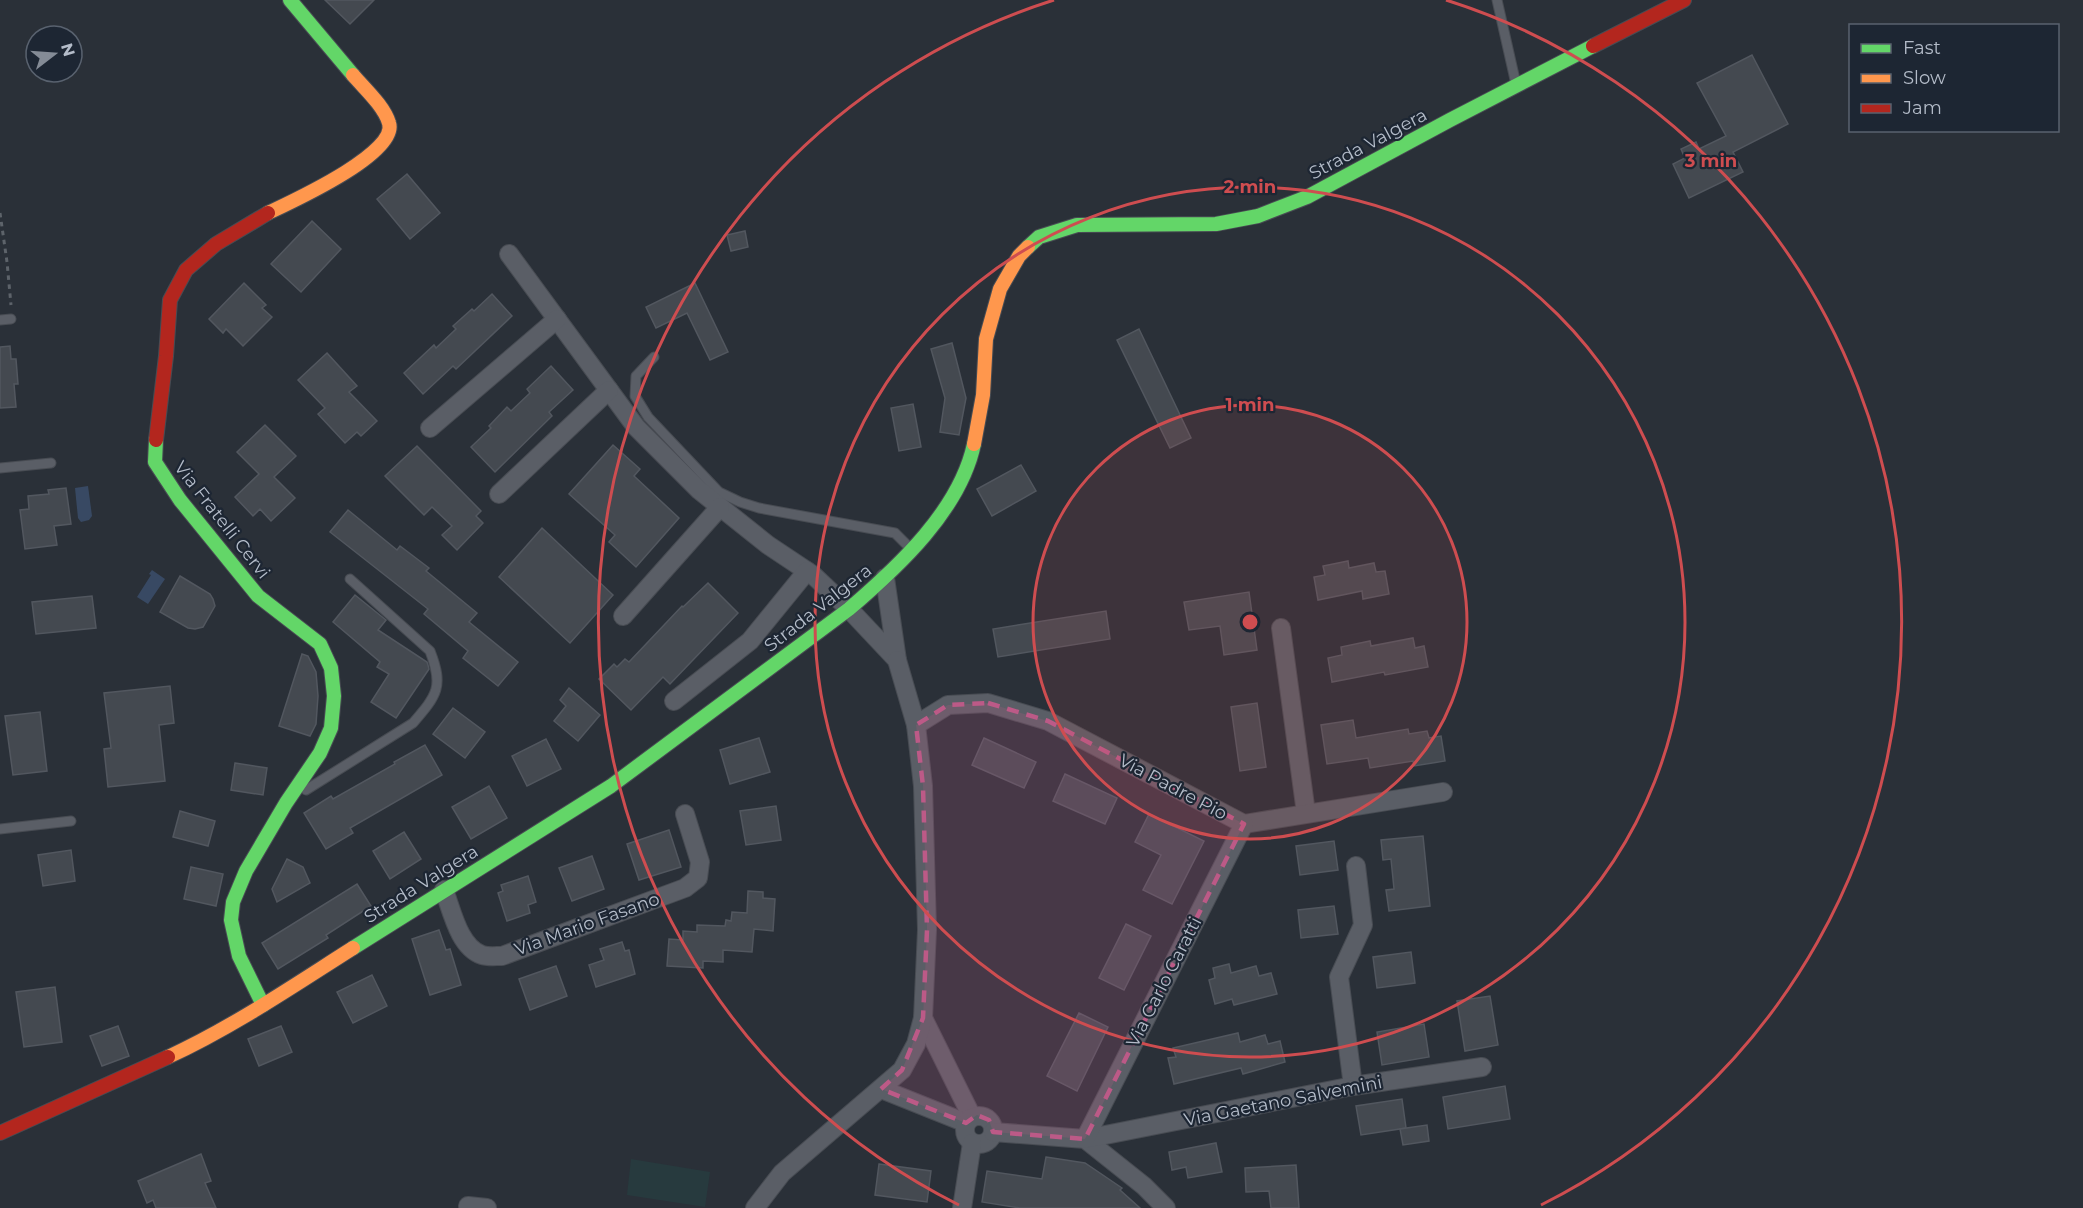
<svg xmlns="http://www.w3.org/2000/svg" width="2083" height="1208" viewBox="0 0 2083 1208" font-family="Montserrat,sans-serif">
  <rect width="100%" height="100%" fill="#2a3038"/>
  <polygon fill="#273a3e" points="631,1159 710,1172 705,1207 627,1195"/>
  <g fill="#384963">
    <polygon points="88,486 92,516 89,520 81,522 78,518 75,488"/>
    <polygon points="152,570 165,579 148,604 137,597 151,575 149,574"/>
  </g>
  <g fill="#444950" stroke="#52575f" stroke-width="1.5">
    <polygon points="325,0 374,0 350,24"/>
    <polygon points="1752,55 1788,124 1733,152 1743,172 1689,198 1673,164 1685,158 1681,149 1696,142 1699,149 1726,136 1697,83"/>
    <polygon points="407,174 440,213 410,239 377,199"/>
    <polygon points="312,221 341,249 301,292 271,264"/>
    <polygon points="745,231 748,247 731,251 727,235"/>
    <polygon points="244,283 266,305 262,308 272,317 243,346 226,329 223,333 209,319"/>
    <polygon points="695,283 728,352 710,360 687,313 656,328 646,307"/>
    <polygon points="492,294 512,316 456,369 453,366 423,394 404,373 434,345 436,348 456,329 453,326 472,309 474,311"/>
    <polygon points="1139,329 1191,438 1170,448 1117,340"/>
    <polygon points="952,343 966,398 959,435 940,432 945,398 931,349"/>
    <polygon points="10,346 11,359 16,359 18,384 14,384 16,407 0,408 0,347"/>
    <polygon points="327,353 357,386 349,392 377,421 361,436 357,432 345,443 318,414 325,408 298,380"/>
    <polygon points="551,366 573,390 549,412 552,416 495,472 471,447 491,428 489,426 507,407 511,411 530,393 527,389"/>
    <polygon points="913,404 921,447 899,451 891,408"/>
    <polygon points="265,425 296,456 274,477 295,498 271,521 260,509 253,516 235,497 259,474 237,452"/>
    <polygon points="613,445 640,469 634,476 679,518 636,567 609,542 615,535 569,494"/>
    <polygon points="417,446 481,511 476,516 483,523 457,550 442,535 452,526 432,507 424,515 385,476"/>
    <polygon points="1021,465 1036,491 992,516 977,489"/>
    <polygon points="66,488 71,524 54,526 57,545 25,549 20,510 29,509 28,496 49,494 48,490"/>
    <polygon points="348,510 397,550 400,546 429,568 426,571 477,613 469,622 518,662 498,686 463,658 468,651 424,614 428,609 330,532"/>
    <polygon points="542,528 613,595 570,643 499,577"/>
    <polygon points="1348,561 1349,568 1374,563 1376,572 1385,571 1389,594 1363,599 1362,591 1318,600 1314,577 1325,575 1323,566"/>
    <polygon points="180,576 210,594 213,599 215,606 203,627 195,629 188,628 160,612"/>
    <polygon points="708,583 738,613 670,684 663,677 631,710 599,679 614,664 617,667 625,659 629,662 682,606 683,607"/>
    <polygon points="1249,592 1257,650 1224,655 1220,626 1189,630 1184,602"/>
    <polygon points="355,595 386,620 378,630 427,662 428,665 429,669 396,718 371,702 389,674 377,667 380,662 333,622"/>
    <polygon points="92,596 96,628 36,634 32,602"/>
    <polygon points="1106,611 1110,639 998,657 993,629"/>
    <polygon points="1413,638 1415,648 1424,646 1428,667 1385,675 1384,672 1332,682 1328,658 1342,655 1341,647 1370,641 1371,646"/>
    <polygon points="302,654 308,656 316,672 318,696 316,724 310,736 279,726"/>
    <polygon points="170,686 174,723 159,725 165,781 108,787 104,749 111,748 104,693"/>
    <polygon points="569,688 600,715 578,741 554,721 566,706 560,700"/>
    <polygon points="1257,703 1266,767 1240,771 1231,707"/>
    <polygon points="453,708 485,732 465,758 433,734"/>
    <polygon points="40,712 47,771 13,775 5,716"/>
    <polygon points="1353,720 1356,738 1408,729 1409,734 1427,731 1429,738 1441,736 1445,761 1414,766 1413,761 1370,768 1368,758 1327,764 1321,725"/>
    <polygon points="759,738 770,772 730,784 720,750"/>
    <polygon points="984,738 1036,762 1024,788 972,765"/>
    <polygon points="546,739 561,769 527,786 512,756"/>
    <polygon points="425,745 442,775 350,828 353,833 326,849 304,813 331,796 333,799 395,764 394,762"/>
    <polygon points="235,763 267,768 263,795 231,790"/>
    <polygon points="1065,774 1117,798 1105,824 1053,801"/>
    <polygon points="489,786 507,818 471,839 452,807"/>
    <polygon points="776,806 781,840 746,845 740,811"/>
    <polygon points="180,811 215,821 208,846 173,837"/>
    <polygon points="1149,814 1204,841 1172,904 1143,890 1161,855 1135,842"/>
    <polygon points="669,830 681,867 639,880 627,844"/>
    <polygon points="404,832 421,859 390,879 373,851"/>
    <polygon points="1423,836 1430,906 1389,911 1386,890 1394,889 1391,859 1383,860 1381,840"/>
    <polygon points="1334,841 1338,870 1300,875 1296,846"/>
    <polygon points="71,850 75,881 43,886 38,855"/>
    <polygon points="592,856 604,889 572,901 559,868"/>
    <polygon points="287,859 303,867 310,883 277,902 272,889"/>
    <polygon points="191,867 223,874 216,906 184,899"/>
    <polygon points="528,876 536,902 528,905 530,913 507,921 498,893 503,891 501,885"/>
    <polygon points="357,884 371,906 326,935 328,938 278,969 262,943"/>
    <polygon points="748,891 763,892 763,898 775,899 773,931 754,929 752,952 723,950 723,962 703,961 703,968 667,966 669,939 683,940 683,931 697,932 697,925 725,926 726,920 731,921 732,912 747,913"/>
    <polygon points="1334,906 1338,934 1301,938 1298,910"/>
    <polygon points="1126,924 1151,936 1124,990 1099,978"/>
    <polygon points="439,930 446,950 450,949 461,985 430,995 412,939"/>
    <polygon points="622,942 625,951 629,950 635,974 596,987 589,965 604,960 600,949"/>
    <polygon points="1411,952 1415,983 1377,988 1373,957"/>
    <polygon points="1229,964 1231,973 1256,966 1259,976 1271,973 1277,994 1234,1005 1232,999 1215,1004 1209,980 1215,978 1213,968"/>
    <polygon points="556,966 567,996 530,1010 519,979"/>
    <polygon points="372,975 387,1006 353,1023 337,992"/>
    <polygon points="55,987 62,1042 24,1047 16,992"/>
    <polygon points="1490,996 1498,1045 1465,1051 1457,1001"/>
    <polygon points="1079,1013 1108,1027 1077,1091 1047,1076"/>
    <polygon points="1424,1024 1429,1057 1382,1065 1377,1032"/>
    <polygon points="118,1026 129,1056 102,1066 90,1036"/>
    <polygon points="281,1026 292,1052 259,1066 248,1039"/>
    <polygon points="1238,1033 1240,1042 1265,1035 1268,1044 1280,1041 1285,1062 1243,1074 1241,1068 1174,1084 1168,1058 1176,1057 1173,1048"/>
    <polygon points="1505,1086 1510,1119 1448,1129 1443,1097"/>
    <polygon points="1402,1099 1406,1128 1361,1135 1356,1106"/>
    <polygon points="1427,1125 1429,1141 1403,1145 1400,1129"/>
    <polygon points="1216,1143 1222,1172 1188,1178 1186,1167 1172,1170 1169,1152"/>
    <polygon points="201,1154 211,1181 205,1183 216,1208 156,1208 153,1200 147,1203 138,1181"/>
    <polygon points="1046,1157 1085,1163 1122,1188 1120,1190 1140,1208 1020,1208 982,1202 987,1171 1042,1179"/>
    <polygon points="879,1164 931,1171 927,1202 875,1195"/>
    <polygon points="1296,1165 1299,1208 1271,1208 1269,1191 1246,1192 1245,1168"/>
  </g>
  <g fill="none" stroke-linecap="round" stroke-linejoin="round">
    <defs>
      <g id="lane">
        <polyline points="1497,0 1516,84"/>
        <polyline points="0,320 11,319"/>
        <polyline points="654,357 636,376 635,396 648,417 719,492 740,502 759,508 895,533 909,547"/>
        <polyline points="0,468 51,463"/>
        <path d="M306,790L413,723C437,695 444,687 430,651L350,579"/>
        <polyline points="0,829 71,821"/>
      </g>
      <g id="street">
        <polyline points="509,254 636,427 699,490 768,545 813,575 849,609 897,660 885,578"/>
        <polyline points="430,428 557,319"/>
        <polyline points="499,494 609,390"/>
        <polyline points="623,616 720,507"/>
        <polyline points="1281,628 1306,813"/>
        <polyline points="674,701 750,641 807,571"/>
        <polyline points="916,725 948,705 988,703 1048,721 1244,824 1443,792"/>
        <path d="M444,890C452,911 459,947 482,955C488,957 496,956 502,956L685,888L698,878L700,862L685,814"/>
        <polyline points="923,1018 972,1117"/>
        <polyline points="1353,1086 1339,977 1363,925 1356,866"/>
        <polyline points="881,1089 966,1123"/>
        <circle cx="979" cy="1130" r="14"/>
        <polyline points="993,1132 1085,1139 1144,1186 1166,1208"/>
        <polyline points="1085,1139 1353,1086 1482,1067"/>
        <polyline points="1085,1139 1244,824"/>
        <polyline points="468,1206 487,1208"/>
        <polyline points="755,1208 782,1173 902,1070 916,1044 923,1018 927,930 923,786 916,725 897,660"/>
        <polyline points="962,1208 972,1143"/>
      </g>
      <g id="fast">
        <polyline points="290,0 353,75"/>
        <polyline points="1028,247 1039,237 1077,225 1216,224 1258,216 1307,197 1450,120 1593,46"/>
        <polyline points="156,440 155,462 180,500 258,596 320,644 331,668 334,696 331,728 320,753 286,803 246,871 233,902 231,920 239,956 263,1005"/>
        <path d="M353,948L611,786L849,609C898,567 960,510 974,444"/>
      </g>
      <g id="slow">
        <path d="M268,213C291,202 399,153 389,123C384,106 365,89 353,75"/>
        <polyline points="974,444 983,395 986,339 1000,289 1019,256 1028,247"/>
        <path d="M168,1057C233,1027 293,986 353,948"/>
      </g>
      <g id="jam">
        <polyline points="1593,46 1684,0"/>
        <polyline points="156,440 166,356 170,300 186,270 216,244 268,213"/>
        <polyline points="0,1133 168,1057"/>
      </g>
    </defs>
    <use href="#lane" stroke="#484c53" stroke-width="11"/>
    <use href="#street" stroke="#484c53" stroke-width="20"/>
    <use href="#fast" stroke="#484c53" stroke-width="16"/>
    <use href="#slow" stroke="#484c53" stroke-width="16"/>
    <use href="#jam" stroke="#484c53" stroke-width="16"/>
    <polyline stroke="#5d636a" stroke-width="3" stroke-dasharray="4.5 4.5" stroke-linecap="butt" points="0,213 7,262 11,305"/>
    <use href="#lane" stroke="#5a5e66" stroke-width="9"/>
    <use href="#street" stroke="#5a5e66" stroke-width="18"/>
    <use href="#fast" stroke="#63d668" stroke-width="14"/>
    <use href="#slow" stroke="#ff974d" stroke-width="14"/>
    <use href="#jam" stroke="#b3261e" stroke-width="14"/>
  </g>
  <path fill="#bc5a87" fill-opacity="0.2" stroke="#bc5a87" stroke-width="4.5" stroke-dasharray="12 8" stroke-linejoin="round" d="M988,703L1048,721L1244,824L1085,1139L993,1132L989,1120L977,1115L966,1123L881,1089L902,1070L923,1018L927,930L923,786L916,725L948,705Z"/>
  <circle cx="1250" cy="622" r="217" fill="#ce4d50" fill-opacity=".12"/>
  <g fill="none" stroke="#ce4d50" stroke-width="3">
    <circle cx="1250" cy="622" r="217"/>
    <circle cx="1250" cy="622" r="435"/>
    <path d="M959 1205A652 652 0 0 1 1054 0M1446 0A652 652 0 0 1 1541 1205"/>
  </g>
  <g text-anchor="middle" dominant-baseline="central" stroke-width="4.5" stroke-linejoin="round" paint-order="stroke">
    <g font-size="18" fill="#b4bcc9" stroke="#1d2633">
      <text transform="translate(1368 144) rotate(-28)">Strada Valgera</text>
      <text transform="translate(222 520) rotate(52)">Via Fratelli Cervi</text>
      <text transform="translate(818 608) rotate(-38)">Strada Valgera</text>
      <text transform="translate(1173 787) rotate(28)">Via Padre Pio</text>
      <text transform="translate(421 884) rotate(-32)">Strada Valgera</text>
      <text transform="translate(587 924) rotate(-20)">Via Mario Fasano</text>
      <text transform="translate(1164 982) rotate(-63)">Via Carlo Caratti</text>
      <text transform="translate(1283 1101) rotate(-11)">Via Gaetano Salvemini</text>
    </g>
  </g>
  <circle cx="1250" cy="622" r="9" fill="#ce4d50" stroke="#1d2633" stroke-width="3"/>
  <g font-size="18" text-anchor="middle" font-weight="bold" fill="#ce4d50" stroke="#1d2633" stroke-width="4.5" stroke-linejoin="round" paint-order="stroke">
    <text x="1711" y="167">3 min</text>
    <text x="1250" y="193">2 min</text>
    <text x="1250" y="411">1 min</text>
  </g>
  <rect x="1849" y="24" width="210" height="108" fill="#1d2633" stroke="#59626f" stroke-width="1.5"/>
  <rect x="1861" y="44" width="30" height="9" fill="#63d668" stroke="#59626f" stroke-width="1.5"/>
  <text x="1903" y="54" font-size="18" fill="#b4bcc9">Fast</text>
  <rect x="1861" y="74" width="30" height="9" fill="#ff974d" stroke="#59626f" stroke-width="1.5"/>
  <text x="1903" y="84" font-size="18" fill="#b4bcc9">Slow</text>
  <rect x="1861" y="104" width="30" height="9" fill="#b3261e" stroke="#59626f" stroke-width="1.5"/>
  <text x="1903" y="114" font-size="18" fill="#b4bcc9">Jam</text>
  <g transform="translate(54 54) rotate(73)"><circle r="28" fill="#1d2633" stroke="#59626f" stroke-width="1.5"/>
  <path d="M0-4.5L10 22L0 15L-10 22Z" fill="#848b96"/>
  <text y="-9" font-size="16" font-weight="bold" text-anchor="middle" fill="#b4bcc9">N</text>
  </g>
</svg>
